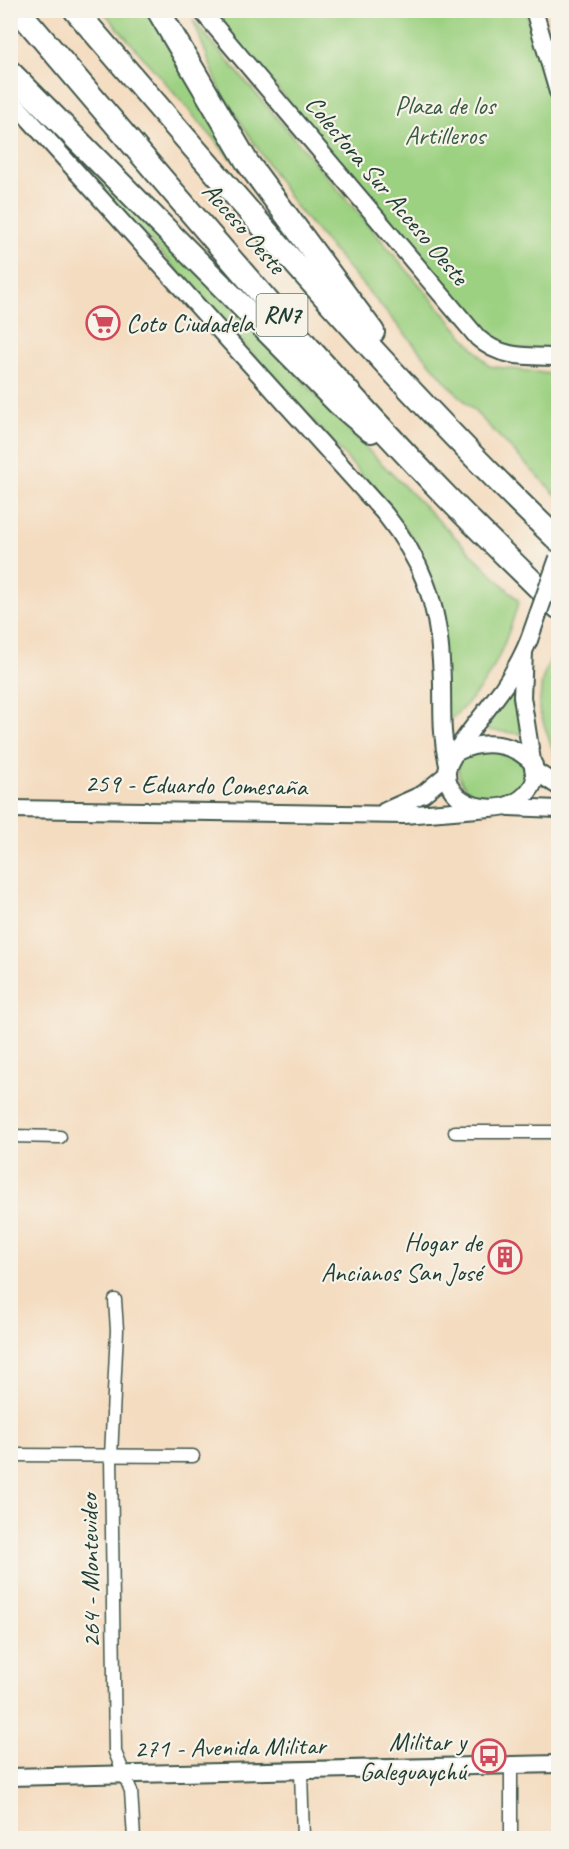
<svg xmlns="http://www.w3.org/2000/svg" width="569" height="1849" viewBox="0 0 569 1849" font-family="Caveat,sans-serif">
  <rect width="100%" height="100%" fill="#f7f3e8"/>
  <filter id="ink" filterUnits="userSpaceOnUse"><feTurbulence type="fractalNoise" baseFrequency=".0167" numOctaves="2"/><feDisplacementMap in="SourceGraphic" scale="12" xChannelSelector="R" yChannelSelector="G"/><feConvolveMatrix kernelMatrix="1 2 1 2 8 2 1 2 1" color-interpolation-filters="sRGB"/></filter>
  <filter id="wash" filterUnits="userSpaceOnUse"><feTurbulence type="fractalNoise" baseFrequency=".008" numOctaves="4" result="noise"/><feDisplacementMap in="SourceGraphic" scale="24" xChannelSelector="R" yChannelSelector="G"/><feGaussianBlur stdDeviation="1.35" result="paint"/><feColorMatrix in="noise" values="0 0 0 0 0 0 0 0 0 0 0 0 0 0 0 0 0 1.4 0 .05"/><feComposite in="paint" operator="in"/></filter>
  <g filter="url(#wash)">
    <rect width="100%" height="100%" fill="#f4dcc0"/>
    <g fill="#9dd182" stroke="#5e875b" stroke-width="1.5">
      <polygon points="103,11 149,11 235,155 231,159"/>
      <path d="M211,11H526L558,127V349C536,349 507,353 490,337Z"/>
      <polygon points="193,20 489,366 558,375 558,488 556,495 448,384 295,206 221,92"/>
      <path d="M11,87L255,330L370,452L519,601C503,652 490,688 446,723L436,593L418,545L359,472Z"/>
      <polygon points="558,640 558,765 539,710 542,680"/>
      <polygon points="516,678 521,734 478,729"/>
      <path d="M483,749C502,751 522,752 527,774C509,810 444,801 461,754Z"/>
    </g>
  </g>
  <g filter="url(#ink)">
    <g fill="none" stroke-linecap="round" stroke-linejoin="round">
      <defs>
        <g id="street">
          <polyline points="455,1132 558,1132"/>
          <polyline points="10,1136 60,1137"/>
          <polyline points="115,1300 117,1330 111,1456 115,1752 131,1791 134,1838"/>
          <polyline points="10,1455 193,1456"/>
          <polyline points="301,1771 303,1838"/>
          <polyline points="511,1838 511,1766"/>
        </g>
        <g id="secondary">
          <path d="M201,10L478,338C501,359 529,356 558,357"/>
          <polyline points="534,10 558,92"/>
          <path d="M10,98L385,514C421,559 438,602 441,661C444,699 439,727 448,765"/>
          <path d="M524,652L522,697L535,780C518,824 445,811 447,772C448,755 483,716 494,700C508,682 520,662 529,640"/>
          <path d="M457,752C483,739 515,742 534,765"/>
          <polyline points="535,771 558,786"/>
          <polyline points="509,807 558,809"/>
          <polyline points="10,809 404,815 490,808"/>
          <polyline points="385,811 423,794 446,775"/>
          <polyline points="10,1777 558,1764"/>
        </g>
        <g id="highway">
          <path d="M18,10C158,173 296,341 446,496C483,534 521,570 558,607"/>
          <path d="M75,10C231,191 386,375 558,540"/>
          <polyline points="158,10 247,162 373,332"/>
          <polyline points="10,72 338,403 371,431"/>
        </g>
      </defs>
      <use href="#street" stroke="#3f5549" stroke-width="15"/>
      <use href="#secondary" stroke="#3f5549" stroke-width="20"/>
      <use href="#highway" stroke="#3f5549" stroke-width="26"/>
      <use href="#street" stroke="#fff" stroke-width="12"/>
      <use href="#secondary" stroke="#fff" stroke-width="16"/>
      <use href="#highway" stroke="#fff" stroke-width="22"/>
      <defs>
        <polyline id="secondary-bridge" points="529,640 558,558"/>
      </defs>
      <use href="#secondary-bridge" stroke="#3f5549" stroke-width="20" stroke-linecap="butt"/>
      <use href="#secondary-bridge" stroke="#fff" stroke-width="16"/>
    </g>
  </g>
  <defs>
    <symbol id="supermarket-ring" viewBox="-11 -11 22 22"><circle r="9.5" fill="#f7f3e8" stroke="#d1495b" stroke-width="1.5"/><path d="M-6-5.5h2.5l.6 2H6L4.5 2H-2.5L-4.4-4H-6ZM-1.5 3.2a1.3 1.3 0 1 0 .1 0ZM3 3.2a1.3 1.3 0 1 0 .1 0Z" fill="#d1495b"/></symbol>
    <symbol id="building-ring" viewBox="-11 -11 22 22"><circle r="9.5" fill="#f7f3e8" stroke="#d1495b" stroke-width="1.5"/><path d="M-4-6H4V6H1V3H-1V6H-4ZM-2.5-4.3h1.7v1.8h-1.7ZM.8-4.3h1.7v1.8H.8ZM-2.5-1h1.7V.8h-1.7ZM.8-1h1.7V.8H.8Z" fill="#d1495b"/></symbol>
    <symbol id="bus-ring" viewBox="-11 -11 22 22"><circle r="9.5" fill="#f7f3e8" stroke="#d1495b" stroke-width="1.5"/><path d="M-5-6H5V4H4V6H2V4H-2V6H-4V4H-5ZM-3.5-4V0h7V-4ZM-3.5 1.2v1.5H-2V1.2ZM2 1.2v1.5H3.5V1.2Z" fill="#d1495b"/></symbol>
  </defs>
  <g fill-rule="evenodd">
    <use href="#supermarket-ring" x="84" y="304" width="38" height="38"/>
    <use href="#building-ring" x="486" y="1238" width="38" height="38"/>
    <use href="#bus-ring" x="470" y="1737" width="38" height="38"/>
  </g>
  <g text-anchor="middle" dominant-baseline="central" stroke-width="4.5" stroke-linejoin="round" paint-order="stroke">
    <rect fill="#f7f3e8" stroke="#60746a" stroke-width="1.5" x="256.5" y="294" width="51" height="42" rx="4.5"/>
    <g font-size="24" font-weight="bold" fill="#1f3d34">
      <text x="282" y="315">RN7</text>
    </g>
    <g font-size="26" fill="#385b44" stroke="#f7f3e8">
      <text x="445" y="105">Plaza de los<tspan x="445" dy="30">Artilleros</tspan></text>
    </g>
    <g font-size="26" fill="#1f3d34" stroke="#f7f3e8">
      <text transform="translate(387 190) rotate(50)">Colectora Sur Acceso Oeste</text>
      <text transform="translate(244 228) rotate(49)">Acceso Oeste</text>
      <text transform="translate(196 785) rotate(1)">259 - Eduardo Comesaña</text>
      <text transform="translate(90 1571) rotate(-91)">264 - Montevideo</text>
      <text transform="translate(230 1747) rotate(-1)">271 - Avenida Militar</text>
    </g>
    <g font-size="26" fill="#1f3d34" stroke="#f7f3e8" text-anchor="end">
      <text x="126" y="323" text-anchor="start">Coto Ciudadela</text>
      <text x="482" y="1242">Hogar de<tspan x="482" dy="30">Ancianos San José</tspan></text>
      <text x="466" y="1741">Militar y<tspan x="466" dy="30">Galeguaychú</tspan></text>
    </g>
  </g>
  <rect width="569" height="1849" fill="none" stroke="#f7f3e8" stroke-width="36"/>
</svg>
